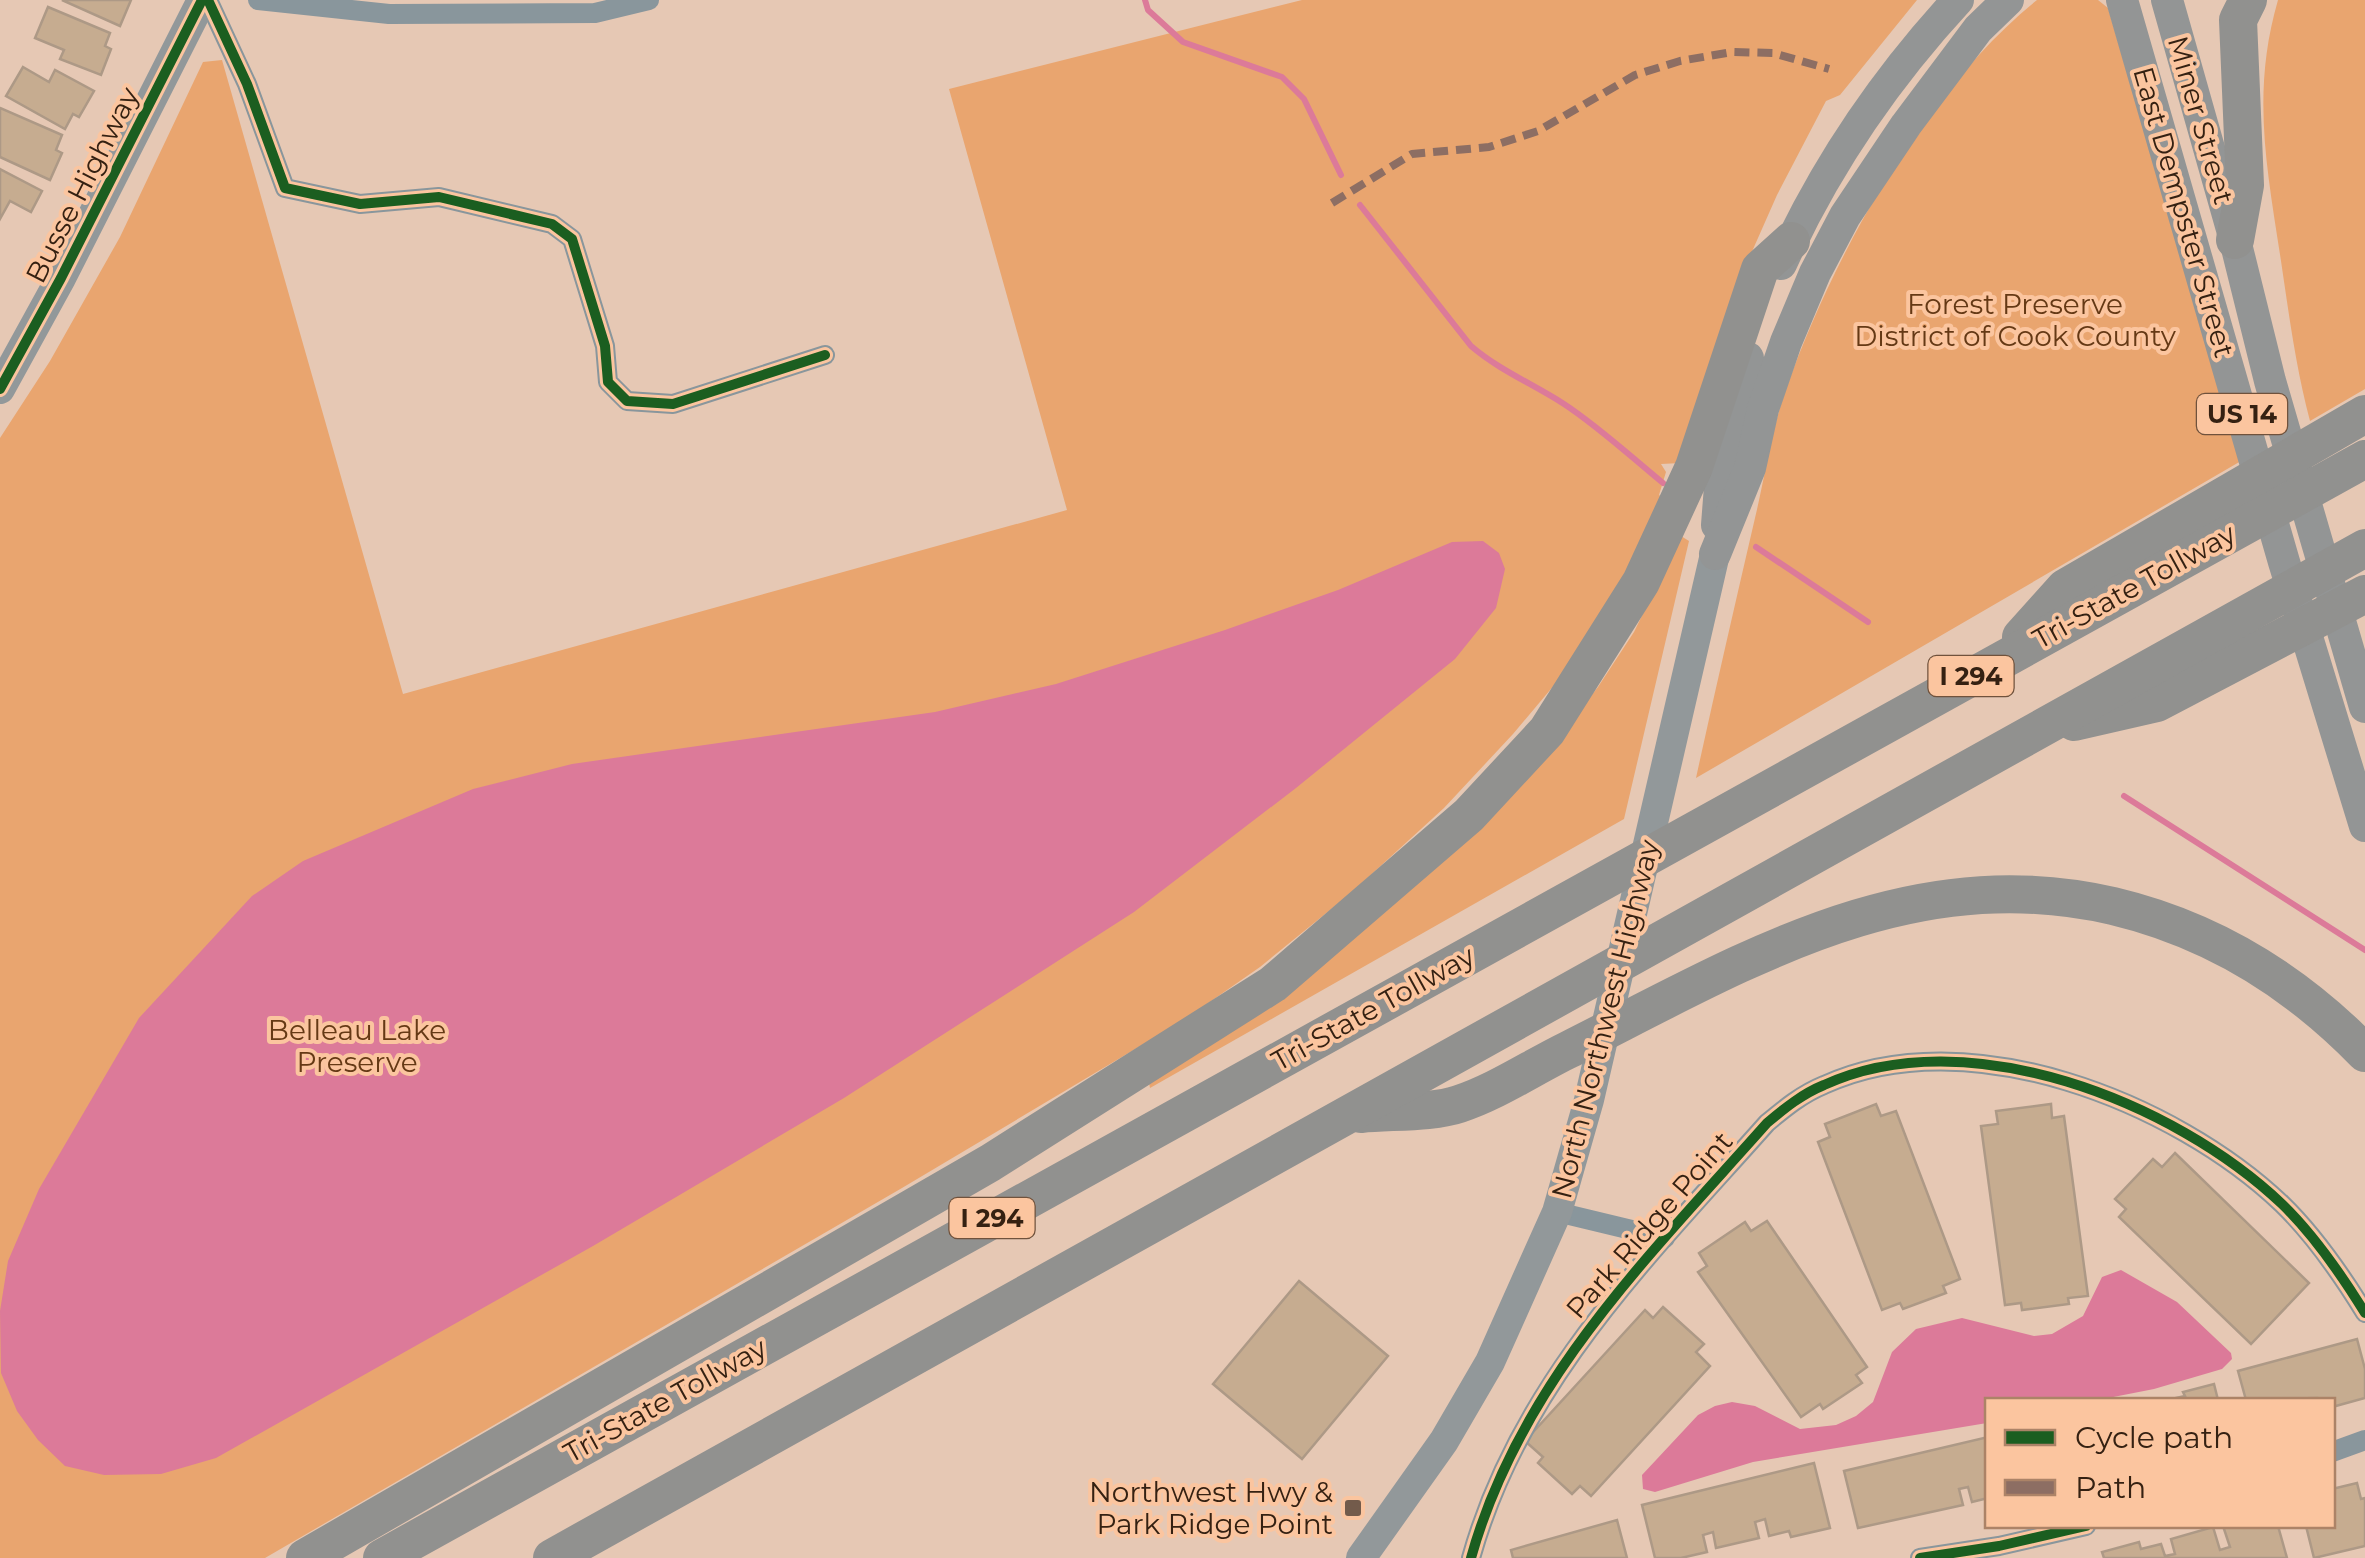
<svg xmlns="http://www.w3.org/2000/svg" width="2365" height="1558" viewBox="0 0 2365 1558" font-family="Montserrat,sans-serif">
  <rect width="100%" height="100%" fill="#e6c8b4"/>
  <g fill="#e9a56f">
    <polygon points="1302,0 1917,0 1840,95 1826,101 1777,195 1739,281 1681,463 1661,464 1666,472 1659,495 1669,502 1571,665 1513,734 1444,808 1351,893 1260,967 1184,1020 902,1188 265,1558 0,1558 0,438 50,361 120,237 203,62 222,60 403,694 1067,510 949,89"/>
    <path d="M2037,0H2098L2108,8L2241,461L1696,778C1715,691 1735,604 1755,518C1765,477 1771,432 1785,392C1833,256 1923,92 2037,0Z"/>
    <path d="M2278,0H2365V389L2310,421C2296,368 2289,315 2281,261C2267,168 2251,93 2278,0Z"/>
    <polygon points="1681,536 1689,541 1624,819 1150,1088 1149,1083 1538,762 1598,687 1634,632"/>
  </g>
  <g fill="#dc7a99">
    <polygon points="1483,541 1499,553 1505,569 1496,608 1455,659 1296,788 1134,912 844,1098 593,1246 216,1458 161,1474 104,1475 65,1466 38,1440 17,1411 1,1373 0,1311 8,1261 39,1189 139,1018 252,896 303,861 473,789 572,764 935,712 1056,684 1225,630 1338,590 1452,542"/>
    <polygon points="2121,1270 2177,1302 2231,1353 2232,1359 2222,1369 2154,1389 2098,1400 1988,1400 1987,1423 1753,1462 1655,1492 1643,1489 1642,1475 1698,1415 1715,1406 1732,1402 1755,1406 1800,1429 1836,1425 1856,1416 1873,1402 1892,1352 1916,1329 1962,1318 2034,1336 2052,1334 2083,1316 2102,1277"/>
  </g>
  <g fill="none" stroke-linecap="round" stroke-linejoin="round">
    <g stroke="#dc7a99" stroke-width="6">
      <polyline points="1145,0 1148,10 1183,42 1282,77 1304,99 1341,175"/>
      <path d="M1360,205L1471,346C1499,370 1533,384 1564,404C1599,427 1630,456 1663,483"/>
      <polyline points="1756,547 1868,622"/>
      <polyline points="2124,796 2365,950"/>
    </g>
  </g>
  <g fill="#c6ac90" stroke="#ad9986" stroke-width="2.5">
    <polygon points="62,0 131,0 120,26"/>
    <polygon points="48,7 110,33 105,46 111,49 101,75 60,59 64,50 35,38"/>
    <polygon points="23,67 49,82 55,70 94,91 79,117 73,114 65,129 6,96"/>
    <polygon points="0,108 62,135 56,150 62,153 50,180 0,157"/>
    <polygon points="0,169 42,191 31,212 10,201 0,219"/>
    <polygon points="1876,1104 1881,1116 1896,1111 1960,1279 1943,1286 1946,1293 1903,1309 1900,1303 1882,1310 1818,1142 1830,1137 1825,1124"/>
    <polygon points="2051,1104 2052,1118 2064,1116 2088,1296 2068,1298 2069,1304 2022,1310 2021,1303 2005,1305 1981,1126 1998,1124 1996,1111"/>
    <polygon points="2175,1153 2309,1283 2251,1344 2119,1217 2126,1209 2115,1199 2153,1159 2162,1167"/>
    <polygon points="1767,1221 1867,1367 1856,1375 1862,1383 1823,1409 1820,1404 1801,1417 1698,1272 1707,1266 1699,1253 1745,1222 1751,1231"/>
    <polygon points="1299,1281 1388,1356 1302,1459 1213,1384"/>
    <polygon points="1663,1307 1704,1344 1696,1352 1710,1366 1591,1496 1580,1486 1572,1494 1538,1463 1543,1457 1525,1441 1645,1310 1653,1318"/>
    <polygon points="2357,1339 2365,1369 2365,1398 2332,1407 2332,1400 2317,1398 2246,1400 2238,1371"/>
    <polygon points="2214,1384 2218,1400 2167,1400 2185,1396 2183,1392"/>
    <polygon points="1988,1437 1988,1498 1972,1502 1968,1487 1959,1489 1963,1505 1858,1528 1844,1471"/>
    <polygon points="1814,1463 1830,1528 1791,1537 1789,1531 1769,1536 1765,1519 1755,1522 1759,1538 1716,1548 1713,1532 1703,1535 1707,1552 1681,1558 1655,1558 1642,1505"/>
    <polygon points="2357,1483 2361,1499 2365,1498 2365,1546 2314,1558 2306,1526 2332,1526 2332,1489"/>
    <polygon points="1617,1520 1627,1558 1513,1558 1511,1550"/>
    <polygon points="2223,1526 2278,1526 2287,1558 2104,1558 2102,1552 2139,1542 2141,1549 2161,1544 2165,1556 2175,1554 2171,1539 2213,1527 2220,1550 2230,1547"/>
  </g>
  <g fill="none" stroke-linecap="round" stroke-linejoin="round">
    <g stroke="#89969c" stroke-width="20">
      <polyline points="208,0 247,84 285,188 360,204 439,197 552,224 572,239 605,346 608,382 627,401 673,404 825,355"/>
      <polyline points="258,0 389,14 595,13 649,0"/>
      <polyline points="1557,1212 1665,1238"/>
      <polyline points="2332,1452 2365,1440"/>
      <path d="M1471,1558C1520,1382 1649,1256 1767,1123C1785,1108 1802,1094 1824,1085C1967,1019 2175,1102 2282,1204C2315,1236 2341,1274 2365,1313"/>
      <polyline points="1920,1558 1999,1546 2086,1526"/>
    </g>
    <g stroke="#92989a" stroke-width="30">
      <polyline points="0,389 61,278 202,0"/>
      <polyline points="1361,1558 1444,1441 1490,1362 1557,1212 1589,1100 1715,554"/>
    </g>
    <g stroke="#939595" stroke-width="32">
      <polyline points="2122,0 2284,562 2365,826"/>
      <polyline points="2167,0 2235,240 2270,381 2365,707"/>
      <path d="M1781,264C1826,165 1884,80 1958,0"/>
      <polyline points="1717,525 1723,448 1748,358"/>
      <polyline points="1715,554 1750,468 1763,409 1786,342 1815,273 1845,216 1906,125 1978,29 2008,0"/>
    </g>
    <g stroke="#91918f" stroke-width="38">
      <polyline points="2235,240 2245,185 2238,20 2248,0"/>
      <polyline points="2021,637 2065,588 2365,414"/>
      <polyline points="2074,722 2157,703 2365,594"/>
      <path d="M1361,1114C1390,1111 1433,1113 1459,1104C1496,1092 1533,1067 1568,1050C1743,962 1908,859 2113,906C2210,929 2295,981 2365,1053"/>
      <polyline points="305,1558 990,1163 1273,984 1469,815 1547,731 1641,582 1694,467 1760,269 1791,241"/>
      <polyline points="382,1558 2365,459"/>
      <polyline points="552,1558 2365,548"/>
    </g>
    <polyline stroke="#8d6e63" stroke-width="8" stroke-dasharray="15 8" stroke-linecap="butt" points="1332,203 1412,154 1489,147 1538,131 1635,75 1680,61 1732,52 1773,53 1829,69"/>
    <defs>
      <g id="cycleway">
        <polyline points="208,0 247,84 285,188 360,204 439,197 552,224 572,239 605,346 608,382 627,401 673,404 825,355"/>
        <polyline points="0,389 61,278 202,0"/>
        <path d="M1471,1558C1520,1382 1649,1256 1767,1123C1785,1108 1802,1094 1824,1085C1967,1019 2175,1102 2282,1204C2315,1236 2341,1274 2365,1313"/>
        <polyline points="1920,1558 1999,1546 2086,1526"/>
      </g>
    </defs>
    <use href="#cycleway" stroke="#fbc59f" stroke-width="16"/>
    <use href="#cycleway" stroke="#1b5e20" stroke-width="10"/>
  </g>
  <rect fill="#735b4b" stroke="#fbc59f" stroke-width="4" x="1343" y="1498" width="20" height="20" rx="5"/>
  <g text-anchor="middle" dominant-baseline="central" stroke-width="8" stroke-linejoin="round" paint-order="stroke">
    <g fill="#fbc59f" stroke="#70523c" stroke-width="2.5">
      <rect x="2197" y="394" width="90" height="40" rx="8"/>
      <rect x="1928.5" y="656" width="85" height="40" rx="8"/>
      <rect x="949.5" y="1198" width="85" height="40" rx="8"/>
    </g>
    <g font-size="25" font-weight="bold" fill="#352112">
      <text x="2242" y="414">US 14</text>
      <text x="1971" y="676">I 294</text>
      <text x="992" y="1218">I 294</text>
    </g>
    <g font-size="28" fill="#352112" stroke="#fbc59f">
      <text transform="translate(2201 120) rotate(74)">Miner Street</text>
      <text transform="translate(82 185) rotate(-63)">Busse Highway</text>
      <text transform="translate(2184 212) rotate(74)">East Dempster Street</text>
      <text transform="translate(2134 586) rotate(-29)">Tri-State Tollway</text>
      <text transform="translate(1373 1008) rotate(-29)">Tri-State Tollway</text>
      <text transform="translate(1605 1019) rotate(-76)">North Northwest Highway</text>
      <text transform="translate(1649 1225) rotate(-49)">Park Ridge Point</text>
      <text transform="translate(665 1400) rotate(-29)">Tri-State Tollway</text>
    </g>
    <g font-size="28" fill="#653915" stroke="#fbc59f">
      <text x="2015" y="304">Forest Preserve<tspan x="2015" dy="32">District of Cook County</tspan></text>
      <text x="357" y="1030">Belleau Lake<tspan x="357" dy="32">Preserve</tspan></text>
    </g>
    <g font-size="28" fill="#352112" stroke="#fbc59f" text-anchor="end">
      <text x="1333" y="1492">Northwest Hwy &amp;<tspan x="1333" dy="32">Park Ridge Point</tspan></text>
    </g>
  </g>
  <rect x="1985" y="1398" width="350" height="130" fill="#fbc59f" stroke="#ac8367" stroke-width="2.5"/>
  <rect x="2005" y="1430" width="50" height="15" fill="#1b5e20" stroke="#ac8367" stroke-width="2.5"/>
  <text x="2075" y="1448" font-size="30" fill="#352112">Cycle path</text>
  <rect x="2005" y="1480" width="50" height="15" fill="#8d6e63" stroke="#ac8367" stroke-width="2.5"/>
  <text x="2075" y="1498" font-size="30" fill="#352112">Path</text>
</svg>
